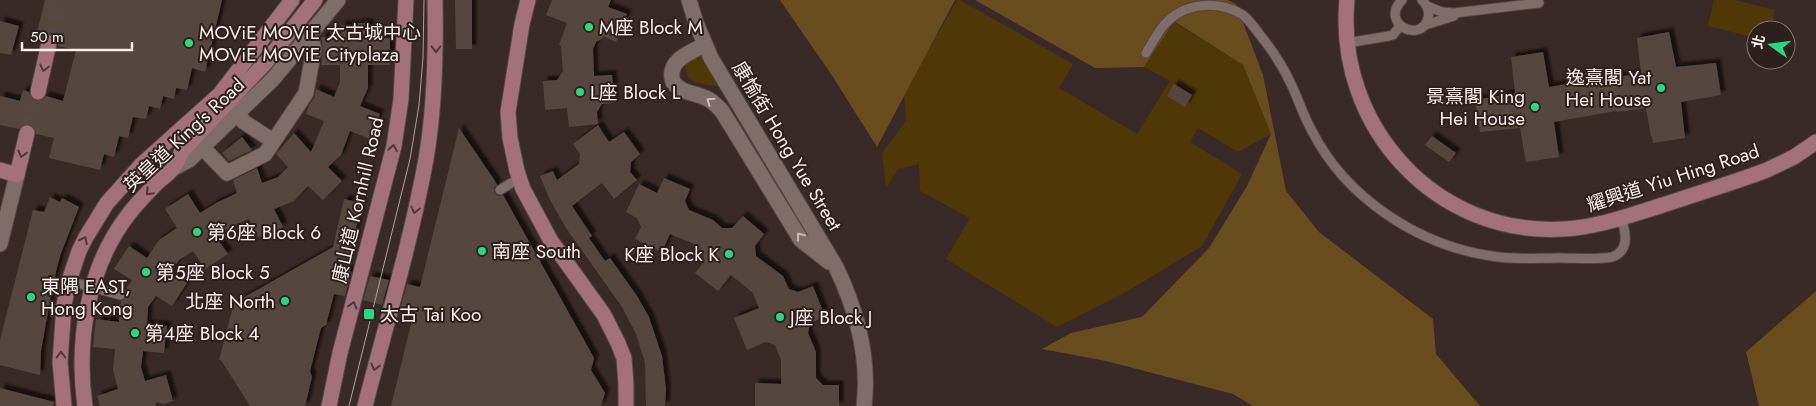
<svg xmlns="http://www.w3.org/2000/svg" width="1816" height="406" viewBox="0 0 1816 406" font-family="Jost,'Noto Sans TC',sans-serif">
  <defs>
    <filter id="shadow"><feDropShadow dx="4.5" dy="-4.5" stdDeviation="1" flood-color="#0009"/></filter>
  </defs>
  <rect width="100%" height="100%" fill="#392927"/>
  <g fill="#4f3808">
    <polygon points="957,0 960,0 1073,64 1059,88 1137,134 1170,81 1144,67 1173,21 1243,65 1271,134 1238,152 1198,128 1190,142 1242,174 1202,246 1128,291 1057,327 946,259 970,218 920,191 919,164 898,169 886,188 882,153 906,121 904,93"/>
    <polygon points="1714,0 1734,0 1775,10 1770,30 1756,30 1756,38 1708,26"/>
    <path d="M699,47L721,88C706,81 685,90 685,63Z"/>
  </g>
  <g fill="#684e1f">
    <polygon points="780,0 955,0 877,147 833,77"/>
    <polygon points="975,0 1228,0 1236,4 1263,75 1286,191 1319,232 1433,319 1436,354 1480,406 1253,406 1233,394 1106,361 1042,349 1071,333 1142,317 1209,248 1247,186 1271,134 1243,65 1174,21 1144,67 1095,68"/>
    <polygon points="1816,291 1816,406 1759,406 1746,352"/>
  </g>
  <g fill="#55473f" filter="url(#shadow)">
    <polygon points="45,0 222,0 205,72 192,68 187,90 176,88 174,99 163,96 160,109 149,106 146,119 133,117 128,138 119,136 114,157 104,154 100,170 49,158 54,138 36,134 34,127 30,124 24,124 19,129 0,125 0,96 20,101 23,90 29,92 31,99 35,101 41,101 46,96 63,101 76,50 58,46 58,40 52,34 46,34 40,41 35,40"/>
    <polygon points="455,0 472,0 472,49 456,49"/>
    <polygon points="552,0 611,0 608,7 627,14 616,42 605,37 596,42 593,49 594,76 612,75 614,103 602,104 597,112 598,124 569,127 567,108 545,110 543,81 557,80 563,71 561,46 559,45 567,23 546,15"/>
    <polygon points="0,21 19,26 11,55 0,53"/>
    <polygon points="358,23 369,23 369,38 390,38 390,65 368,65 368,88 360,106 380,114 370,139 350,131 341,155 328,167 342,181 323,200 308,186 294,201 274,209 283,227 270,233 258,237 249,219 230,227 216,237 228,254 205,269 193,251 179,260 170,274 187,283 172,306 156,296 148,307 147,324 167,326 164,353 143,351 141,367 145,381 166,375 173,401 163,404 156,402 155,406 100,406 97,396 118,389 113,370 115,349 93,347 96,319 119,322 121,301 126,297 125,291 132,280 114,269 129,246 147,258 159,240 177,228 165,209 188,194 200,213 216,203 237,193 233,180 257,168 262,183 278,177 288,167 276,154 294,133 311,152 324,121 306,114 309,105 314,98 316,89 334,97 340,82 340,65 321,65 323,50 321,37 341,38 341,25 358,25"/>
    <polygon points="1669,32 1676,67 1716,63 1721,95 1681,102 1685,138 1653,143 1652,136 1651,137 1646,108 1617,112 1616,111 1554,122 1559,157 1526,162 1520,128 1480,132 1475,100 1515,93 1511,57 1543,52 1549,87 1579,82 1579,84 1641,73 1637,38"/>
    <polygon points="1174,84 1192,95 1185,107 1167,96"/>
    <polygon points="598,125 609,142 624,132 640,154 631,162 630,172 637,180 614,199 602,183 572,206 592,236 589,238 605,261 610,258 637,296 649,317 662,356 666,389 665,406 646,406 645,363 636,334 622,307 566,228 550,200 540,176 553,171 557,180 579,164 580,154 573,144"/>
    <polygon points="459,128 495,181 497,185 494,188 495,193 498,196 503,195 594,358 591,370 605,393 601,406 391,406 414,312 400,309 407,284 420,287"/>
    <polygon points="1432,136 1456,153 1449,162 1425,145"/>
    <polygon points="242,137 252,150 229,161 222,153"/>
    <polygon points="664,178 690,189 685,201 689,210 713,220 722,228 732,228 743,216 764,234 755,246 756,256 783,276 789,289 798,292 813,286 825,317 810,323 808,333 816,352 816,378 823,385 839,385 839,406 755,406 755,383 781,384 781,360 775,345 766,342 747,350 734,318 759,308 753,293 731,275 718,291 695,273 704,262 703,252 692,243 670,234 662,252 635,239 641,227 637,218 626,212 639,184 657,193"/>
    <polygon points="50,197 60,202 62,198 79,207 60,256 53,283 41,351 40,375 0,365 0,340 33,210 44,212"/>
    <polygon points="344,199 362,203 346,270 352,272 345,296 334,294 326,325 321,328 310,371 312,377 305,406 250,406 221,360 219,360 234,303 333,247"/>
    <polygon points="370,276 389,280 382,305 363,300"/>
    <polygon points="0,388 54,402 53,406 0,406"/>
  </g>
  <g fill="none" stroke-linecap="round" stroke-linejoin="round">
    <g stroke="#564745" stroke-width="15" stroke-dasharray="15 8" stroke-linecap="butt">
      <polyline points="49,43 60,0"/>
      <polyline points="27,133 38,92"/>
    </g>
    <defs>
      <g id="lane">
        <path d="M1402,0C1379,23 1421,45 1428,18C1430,11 1427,5 1422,0"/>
        <polyline points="1427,6 1442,12 1454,13 1539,3"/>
        <polyline points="1425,25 1454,16"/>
        <polyline points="1347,43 1389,36 1393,35 1400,26"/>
        <path d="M1146,53C1152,44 1157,33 1164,25C1184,2 1218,0 1243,15C1250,21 1255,28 1260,35C1273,51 1284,68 1292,86C1299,101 1304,117 1312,131C1346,198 1418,245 1491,256C1514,260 1537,258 1559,258C1576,258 1595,260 1612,257C1630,251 1626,232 1621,218"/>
        <polyline points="500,190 511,183 520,180"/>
        <polyline points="69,281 120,295"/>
      </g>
      <g id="street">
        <path d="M689,0L696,23L711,58L836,267C857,311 870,357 864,406"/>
        <path d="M704,45C689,53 666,61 673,82C682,94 694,92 706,98C713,101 717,106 722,111L801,240L829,262"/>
        <polyline points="238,114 244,122 273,141"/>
        <polyline points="202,147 227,173 265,154 306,93 314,49 310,35"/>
        <polyline points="174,168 189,160 273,79 338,0"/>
        <polyline points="0,244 17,175"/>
      </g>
      <g id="secondary">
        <polyline points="528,0 522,24 508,112 510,138 517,171 523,189 551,241 604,315 618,343 624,358 626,384 626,406"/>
        <path d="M1347,0C1335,126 1436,237 1564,229C1599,227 1630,215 1663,205C1698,193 1733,183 1767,170L1794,157L1816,142"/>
        <polyline points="38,92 49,43"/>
        <polyline points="0,170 17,175 27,133"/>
        <polyline points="64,406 60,362 64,305 69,281 79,251 86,237 107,203 142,164 220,94 292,0"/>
        <path d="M85,406C76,342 87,268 128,215C137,203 148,192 159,181C164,177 170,173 173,168C177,164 179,156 182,151L266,62L315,0"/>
        <polyline points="329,406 340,353 394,146 401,99 406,0"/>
        <path d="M365,406C386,324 411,242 426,159C435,107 436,53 435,0"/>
      </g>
    </defs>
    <use href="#lane" stroke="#544745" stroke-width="11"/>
    <use href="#street" stroke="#544745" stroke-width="17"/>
    <use href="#secondary" stroke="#544745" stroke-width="17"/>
    <use href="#lane" stroke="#7f6d6a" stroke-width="9"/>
    <use href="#street" stroke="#7f6d6a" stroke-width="15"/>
    <use href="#secondary" stroke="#a2717a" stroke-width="15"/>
    <polyline stroke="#ac9f9d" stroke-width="1" points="349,406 410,159 419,105 423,58 424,0"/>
  </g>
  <defs><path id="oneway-chevron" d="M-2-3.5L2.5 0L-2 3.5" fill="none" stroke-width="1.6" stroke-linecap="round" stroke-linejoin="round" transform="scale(1.25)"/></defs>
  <g stroke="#513839">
    <use href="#oneway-chevron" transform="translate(436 49) rotate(90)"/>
    <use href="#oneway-chevron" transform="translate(44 68) rotate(103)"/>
    <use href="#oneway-chevron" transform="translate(393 148) rotate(-80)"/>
    <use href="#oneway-chevron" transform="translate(22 154) rotate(104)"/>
    <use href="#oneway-chevron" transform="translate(149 192) rotate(134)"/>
    <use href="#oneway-chevron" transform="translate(415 210) rotate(102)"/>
    <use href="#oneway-chevron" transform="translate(84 240) rotate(-63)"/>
    <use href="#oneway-chevron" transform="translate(353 305) rotate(-75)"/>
    <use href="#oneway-chevron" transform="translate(61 355) rotate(-90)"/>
    <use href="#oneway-chevron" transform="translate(375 367) rotate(104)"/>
  </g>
  <g stroke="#c9bbb9">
    <use href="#oneway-chevron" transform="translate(710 101) rotate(-146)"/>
    <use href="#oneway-chevron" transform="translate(800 236) rotate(-127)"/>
  </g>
  <g fill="#27d885" stroke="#2e201d" stroke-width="2">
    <circle cx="589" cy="27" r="5"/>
    <circle cx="189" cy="43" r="5"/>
    <circle cx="1661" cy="88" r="5"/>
    <circle cx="580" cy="92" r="5"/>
    <circle cx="1535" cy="107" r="5"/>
    <circle cx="197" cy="232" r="5"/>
    <circle cx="482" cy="251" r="5"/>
    <circle cx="729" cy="254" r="5"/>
    <circle cx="146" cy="272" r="5"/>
    <circle cx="31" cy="297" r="5"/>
    <circle cx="285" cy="301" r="5"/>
    <rect x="363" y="308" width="12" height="12" rx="2.5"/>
    <circle cx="780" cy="317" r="5"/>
    <circle cx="135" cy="333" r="5"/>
  </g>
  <g text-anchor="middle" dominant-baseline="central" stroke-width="4" stroke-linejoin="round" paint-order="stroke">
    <g font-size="19" fill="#faefed" stroke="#2e201d" text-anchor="start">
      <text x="599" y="27">M座 Block M</text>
      <text x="199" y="32">MOViE MOViE 太古城中心<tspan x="199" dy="22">MOViE MOViE Cityplaza</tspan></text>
      <text x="1651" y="77" text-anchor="end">逸熹閣 Yat<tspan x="1651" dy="22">Hei House</tspan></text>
      <text x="590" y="92">L座 Block L</text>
      <text x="1525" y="96" text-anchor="end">景熹閣 King<tspan x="1525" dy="22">Hei House</tspan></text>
      <text x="207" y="232">第6座 Block 6</text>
      <text x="492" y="251">南座 South</text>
      <text x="719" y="254" text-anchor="end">K座 Block K</text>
      <text x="156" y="272">第5座 Block 5</text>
      <text x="41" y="286">東隅 EAST,<tspan x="41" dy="22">Hong Kong</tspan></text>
      <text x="275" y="301" text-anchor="end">北座 North</text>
      <text x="380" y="314">太古 Tai Koo</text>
      <text x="790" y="317">J座 Block J</text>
      <text x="145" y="333">第4座 Block 4</text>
    </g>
    <g font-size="19" fill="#faefed" stroke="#2e201d">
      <text transform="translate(184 135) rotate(-43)">英皇道 King's Road</text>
      <text transform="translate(787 146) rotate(59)">康愉街 Hong Yue Street</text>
      <text transform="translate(1673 178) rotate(-18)">耀興道 Yiu Hing Road</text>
      <text transform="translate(358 200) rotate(-77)">康山道 Kornhill Road</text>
    </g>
  </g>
  <g transform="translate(1771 45) rotate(284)"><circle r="24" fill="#2e201d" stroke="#807370"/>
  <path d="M0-4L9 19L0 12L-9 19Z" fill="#27d885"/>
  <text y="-8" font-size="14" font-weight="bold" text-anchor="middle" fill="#faefed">北</text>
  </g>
  <path d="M22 42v8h110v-8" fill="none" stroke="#faefed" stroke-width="2.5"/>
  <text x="30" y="42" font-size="15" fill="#faefed" stroke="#2e201d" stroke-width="4" paint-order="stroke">50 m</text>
</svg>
